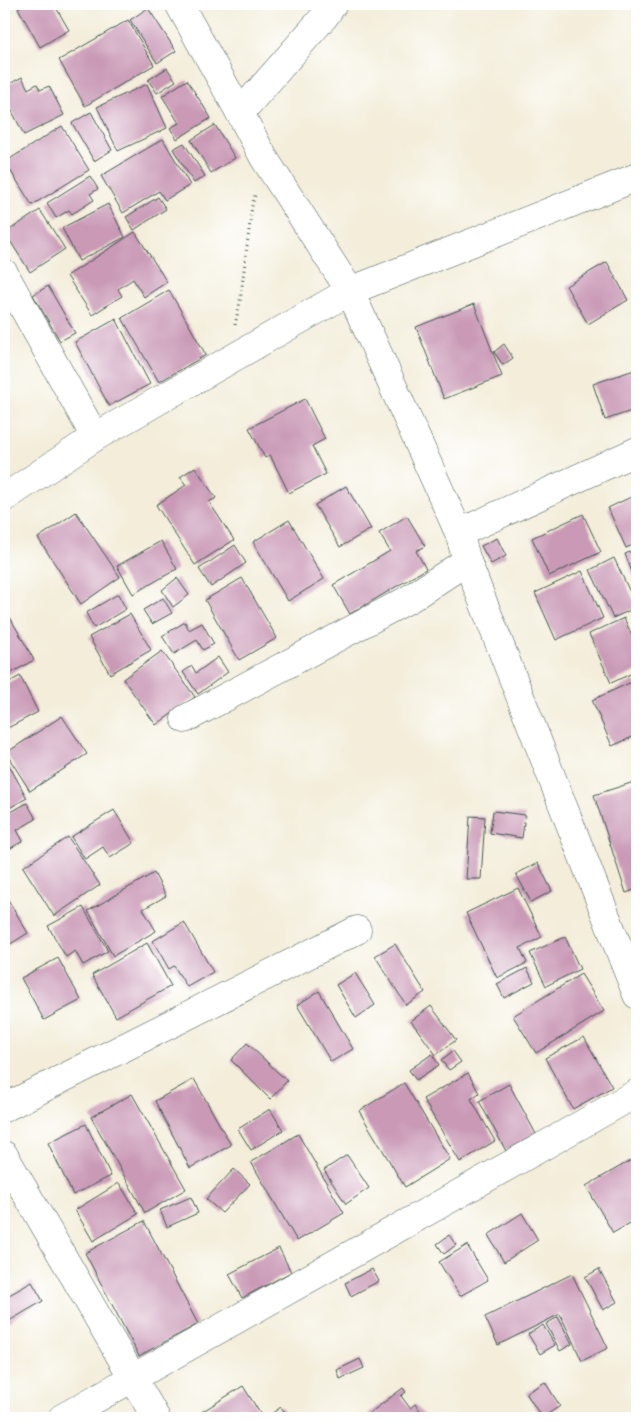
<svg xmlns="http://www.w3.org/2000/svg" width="641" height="1422" viewBox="0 0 641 1422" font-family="Sriracha,sans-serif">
  <rect width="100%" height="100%" fill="#fff"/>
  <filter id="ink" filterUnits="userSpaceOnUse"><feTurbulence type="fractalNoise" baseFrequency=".02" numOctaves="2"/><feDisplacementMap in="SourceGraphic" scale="10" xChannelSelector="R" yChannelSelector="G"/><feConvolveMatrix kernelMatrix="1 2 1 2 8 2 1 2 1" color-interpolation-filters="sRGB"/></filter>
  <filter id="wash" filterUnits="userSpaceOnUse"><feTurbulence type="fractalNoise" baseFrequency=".0096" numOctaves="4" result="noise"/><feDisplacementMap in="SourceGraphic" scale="20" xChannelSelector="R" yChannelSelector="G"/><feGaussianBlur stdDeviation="1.12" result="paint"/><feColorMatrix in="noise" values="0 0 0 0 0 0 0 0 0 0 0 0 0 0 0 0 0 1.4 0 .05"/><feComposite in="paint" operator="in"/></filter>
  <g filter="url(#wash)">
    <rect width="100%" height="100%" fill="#f3edd9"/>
    <g id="blocks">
      <g fill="#c999b6">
        <polygon points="25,4 54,4 69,30 40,47 18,8"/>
        <polygon points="148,8 176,51 157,63 130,20"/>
        <polygon points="128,20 154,65 85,106 59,60"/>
        <polygon points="167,68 176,81 157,93 148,80"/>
        <polygon points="22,77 28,89 37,84 40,90 49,86 64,115 24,135 4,95 4,87"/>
        <polygon points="187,80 211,118 177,139 170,128 179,123 162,96"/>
        <polygon points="147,84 167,128 118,151 97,107"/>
        <polygon points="91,112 112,150 94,161 72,123"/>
        <polygon points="215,125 235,158 211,173 191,140"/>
        <polygon points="62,126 89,170 32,205 5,162"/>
        <polygon points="163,139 190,185 165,200 159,191 123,213 101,176"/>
        <polygon points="184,143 205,176 194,183 173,149"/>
        <polygon points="90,176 98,189 90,194 94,200 72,214 69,210 56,218 47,203"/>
        <polygon points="158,197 166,209 134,230 126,217"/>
        <polygon points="108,204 125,237 79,261 62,228"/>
        <polygon points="40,210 65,249 30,272 5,233"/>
        <polygon points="135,232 167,282 144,297 133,279 118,289 122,296 92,315 67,276"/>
        <polygon points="607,262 628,300 588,324 566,286"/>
        <polygon points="48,286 75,333 60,341 33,295"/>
        <polygon points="169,290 206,355 159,382 122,318"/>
        <polygon points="474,304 502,376 444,399 416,327"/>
        <polygon points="116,319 150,384 109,406 75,342"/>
        <polygon points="504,344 513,358 503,365 494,352"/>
        <polygon points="637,369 637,409 605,420 593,384"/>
        <polygon points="305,399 325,439 312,446 326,474 289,493 270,455 265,458 249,428"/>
        <polygon points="195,467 216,498 209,502 234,540 195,565 156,505 186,485 180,477"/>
        <polygon points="346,486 371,529 340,547 315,505"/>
        <polygon points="637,494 637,543 626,548 608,508"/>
        <polygon points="76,512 120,577 81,604 38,538"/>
        <polygon points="583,514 601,552 549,576 532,538"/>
        <polygon points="407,516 425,546 416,551 426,569 350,614 333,585 390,551 379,533"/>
        <polygon points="289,520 324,579 288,601 253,542"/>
        <polygon points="497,538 506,556 491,564 481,546"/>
        <polygon points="161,541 177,569 133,594 117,566"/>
        <polygon points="235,545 246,563 211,587 199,569"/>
        <polygon points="637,549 637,585 625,554"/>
        <polygon points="614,558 637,607 613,618 590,570"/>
        <polygon points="582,571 603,618 556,640 535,593"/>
        <polygon points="177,578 189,595 173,607 162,590"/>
        <polygon points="242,578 277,638 239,660 205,600"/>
        <polygon points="118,594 126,609 94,628 86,613"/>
        <polygon points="163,598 172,613 152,624 143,610"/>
        <polygon points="7,612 34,660 4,677 4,614"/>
        <polygon points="130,614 151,650 110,674 89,637"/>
        <polygon points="624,618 637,647 637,671 611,683 589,634"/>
        <polygon points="185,622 189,630 202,623 214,644 203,650 197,640 174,654 162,636"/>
        <polygon points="162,651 195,697 156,725 123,679"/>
        <polygon points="218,657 228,672 198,694 183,672 192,666 196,673"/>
        <polygon points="20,676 38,712 4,730 4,685"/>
        <polygon points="634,681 637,688 637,735 612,746 592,700"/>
        <polygon points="62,716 87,754 30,791 6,753"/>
        <polygon points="4,756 27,798 4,811"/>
        <polygon points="637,781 637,889 626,893 594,795"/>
        <polygon points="27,803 36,819 17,830 23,841 9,849 4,840 4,816"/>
        <polygon points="114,810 134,843 110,858 103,847 85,859 71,837"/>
        <polygon points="493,811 525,815 522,838 490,833"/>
        <polygon points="470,816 485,817 481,879 466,879"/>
        <polygon points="68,837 100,885 54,916 23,867"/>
        <polygon points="538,863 552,891 531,902 516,874"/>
        <polygon points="154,873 166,896 143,909 156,931 113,956 88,911"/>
        <polygon points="518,888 542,937 520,948 527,963 497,978 466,913"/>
        <polygon points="4,893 28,933 4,948"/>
        <polygon points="83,907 108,951 83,965 75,951 66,957 48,926"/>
        <polygon points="184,922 213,972 187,987 174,966 169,969 153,941"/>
        <polygon points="565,937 580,969 546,986 530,953"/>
        <polygon points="147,943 171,986 116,1017 92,975"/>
        <polygon points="395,944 425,992 406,1005 375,956"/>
        <polygon points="58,958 81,1000 44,1020 21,978"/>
        <polygon points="527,968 534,982 504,998 497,984"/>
        <polygon points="355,973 375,1005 356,1018 336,985"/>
        <polygon points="581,974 604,1011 536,1053 513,1016"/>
        <polygon points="319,991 353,1049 331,1062 297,1005"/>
        <polygon points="431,1006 456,1040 436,1055 411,1021"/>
        <polygon points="584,1037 612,1087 573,1109 545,1058"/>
        <polygon points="247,1043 287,1081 270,1099 231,1060"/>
        <polygon points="453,1051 461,1062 449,1070 441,1060"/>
        <polygon points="432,1054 439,1065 416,1080 409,1070"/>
        <polygon points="468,1073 479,1093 471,1099 495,1141 460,1162 423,1099"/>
        <polygon points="194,1079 231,1145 190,1168 155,1101"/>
        <polygon points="404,1083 450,1159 405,1187 359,1111"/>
        <polygon points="509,1084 536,1134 506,1151 479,1101"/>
        <polygon points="132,1094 186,1189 145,1213 91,1117"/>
        <polygon points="270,1109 283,1130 251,1150 238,1129"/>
        <polygon points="86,1124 111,1176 73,1195 48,1143"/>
        <polygon points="298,1134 344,1213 297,1241 251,1162"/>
        <polygon points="347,1155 369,1188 346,1204 324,1170"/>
        <polygon points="635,1158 637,1161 637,1219 613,1233 586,1186"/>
        <polygon points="234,1169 250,1184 222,1213 206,1199"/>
        <polygon points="119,1183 138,1214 93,1241 75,1210"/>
        <polygon points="191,1197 198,1213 167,1227 160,1210"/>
        <polygon points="522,1213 538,1240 504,1262 488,1235"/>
        <polygon points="144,1221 198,1324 139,1356 85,1253"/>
        <polygon points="449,1235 456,1245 444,1254 437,1244"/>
        <polygon points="467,1245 488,1280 460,1296 439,1262"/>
        <polygon points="279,1248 291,1272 242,1298 229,1274"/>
        <polygon points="372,1269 379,1281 351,1296 345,1283"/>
        <polygon points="599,1269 617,1302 603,1310 585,1277"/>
        <polygon points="572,1274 608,1348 582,1361 560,1314 498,1345 485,1317"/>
        <polygon points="32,1282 43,1301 4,1324 4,1298"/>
        <polygon points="558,1317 572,1344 560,1351 546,1324"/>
        <polygon points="543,1325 555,1345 540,1354 528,1334"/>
        <polygon points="360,1359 364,1368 340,1379 337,1370"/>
        <polygon points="545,1382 560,1406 542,1418 526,1393"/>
        <polygon points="243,1386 263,1418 192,1418"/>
        <polygon points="403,1388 406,1392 401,1396 410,1408 415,1404 426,1418 363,1418"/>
        <polygon points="281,1407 289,1418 268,1418 267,1417"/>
      </g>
    </g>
  </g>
  <g filter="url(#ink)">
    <use href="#blocks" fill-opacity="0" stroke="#3f574d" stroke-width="1"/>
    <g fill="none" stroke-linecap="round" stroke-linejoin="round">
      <defs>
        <g id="minor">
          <polyline points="179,4 240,113 264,158 350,291 459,533 467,561 637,995"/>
          <polyline points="240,113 324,17 333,4"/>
          <polyline points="4,273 95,437"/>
          <polyline points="4,498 95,437 350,291 637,177"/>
          <polyline points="459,533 637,451"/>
          <polyline points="185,719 409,599 467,561"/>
          <polyline points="4,1108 357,930"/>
          <polyline points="4,1155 156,1418"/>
          <polyline points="62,1418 637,1093"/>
        </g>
      </defs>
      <use href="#minor" stroke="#3f574d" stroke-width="29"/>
      <polyline stroke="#3f574d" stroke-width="3" stroke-dasharray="1 4" stroke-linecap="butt" points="235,325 240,302 252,206 255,195"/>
      <use href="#minor" stroke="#fff" stroke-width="28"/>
    </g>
  </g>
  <rect width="641" height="1422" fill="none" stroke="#fff" stroke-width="20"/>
</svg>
